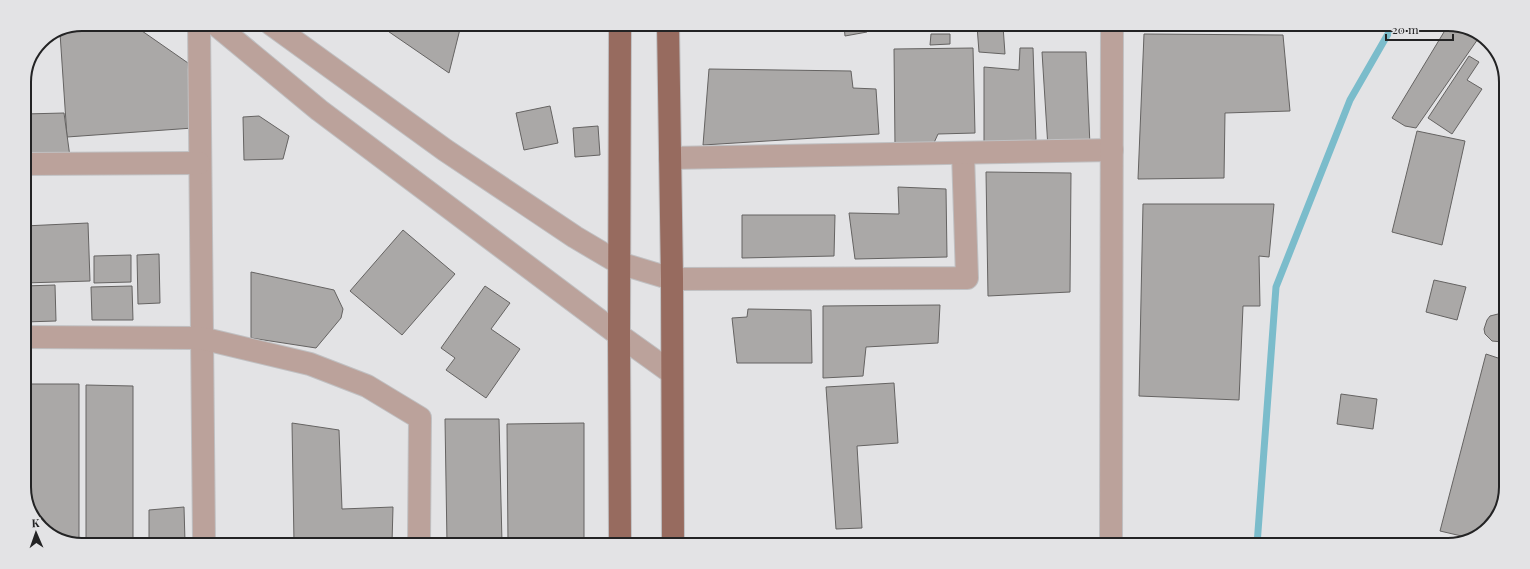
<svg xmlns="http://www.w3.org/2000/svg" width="1530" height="569" viewBox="0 0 1530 569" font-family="'Playfair Display',serif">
  <rect width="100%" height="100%" fill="#e3e3e5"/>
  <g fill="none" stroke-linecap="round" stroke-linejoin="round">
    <polyline stroke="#7bbccb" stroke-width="7" points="1257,545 1276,287 1350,100 1392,27"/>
  </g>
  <g fill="#aaa8a7" stroke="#656362">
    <polygon points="82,24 132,24 188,63 193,128 67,137 60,33"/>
    <polygon points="379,25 461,25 449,73"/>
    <polygon points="501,25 536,25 537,28"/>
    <polygon points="844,26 867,26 867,32 845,36"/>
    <polygon points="977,26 1003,26 1005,54 979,52"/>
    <polygon points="1447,27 1467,27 1480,36 1416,128 1405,126 1392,118"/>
    <polygon points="931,34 950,34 950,44 930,45"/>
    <polygon points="1144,34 1283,35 1290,111 1225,113 1224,178 1138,179"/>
    <polygon points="973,48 975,133 938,134 933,145 895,146 894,49"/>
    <polygon points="1020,48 1033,48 1036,140 984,145 984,67 1019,70"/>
    <polygon points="1042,52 1086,52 1090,146 1048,148"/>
    <polygon points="1469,56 1479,62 1467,80 1482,89 1452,134 1428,118"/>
    <polygon points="709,69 851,71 853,88 876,89 879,134 703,145"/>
    <polygon points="550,106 558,143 524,150 516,113"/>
    <polygon points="64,113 70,157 24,158 24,114"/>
    <polygon points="259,116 289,136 283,159 244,160 243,117"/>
    <polygon points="598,126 600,155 575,157 573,128"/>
    <polygon points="1417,131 1465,141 1442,245 1392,232"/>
    <polygon points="986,172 1071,173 1070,292 988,296"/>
    <polygon points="898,187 946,189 947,257 855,259 849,213 899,214"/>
    <polygon points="1143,204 1274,204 1269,257 1259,256 1260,306 1243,306 1239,400 1139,396"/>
    <polygon points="742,215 835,215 834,256 742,258"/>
    <polygon points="88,223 90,281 24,283 24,226"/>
    <polygon points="403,230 455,274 402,335 350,291"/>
    <polygon points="159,254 160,303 138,304 137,255"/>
    <polygon points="131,255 131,282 94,283 94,256"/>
    <polygon points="251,272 334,290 343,309 341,318 316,348 251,338"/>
    <polygon points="1434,280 1466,287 1457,320 1426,312"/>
    <polygon points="55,285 56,321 24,322 24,286"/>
    <polygon points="132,286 133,320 92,320 91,287"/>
    <polygon points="485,286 510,303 491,329 520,349 486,398 446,370 455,358 441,348"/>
    <polygon points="940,305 938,343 866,347 863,376 823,378 823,306"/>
    <polygon points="748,309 811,310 812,363 737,363 732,318 747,317"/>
    <polygon points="1498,314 1504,315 1504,340 1502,342 1492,341 1485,334 1484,329 1487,320 1490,316"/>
    <polygon points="1486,354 1504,360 1503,506 1483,533 1470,538 1440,531"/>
    <polygon points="894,383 898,443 857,446 862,528 836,529 826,387"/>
    <polygon points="29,384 79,384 79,542 63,542 36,523 30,506"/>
    <polygon points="86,385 133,386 133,542 86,542"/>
    <polygon points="1341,394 1377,399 1373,429 1337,424"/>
    <polygon points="445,419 499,419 502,543 447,543"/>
    <polygon points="292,423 339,430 342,509 393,507 392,543 294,543"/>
    <polygon points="584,423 584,543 508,543 507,424"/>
    <polygon points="184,507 185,542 149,542 149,510"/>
  </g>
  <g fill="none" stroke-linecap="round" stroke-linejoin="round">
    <defs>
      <g id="minor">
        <polyline points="199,24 204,542"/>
        <polyline points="215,24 319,110 619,335 672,373"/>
        <polyline points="271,24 445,150 575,237 619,263 672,279 967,278 963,153"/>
        <polyline points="670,158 1112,150"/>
        <polyline points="24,164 199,163"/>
        <polyline points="24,337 201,338 310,364 367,386 420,418 419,543"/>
        <polyline points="1111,544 1112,26"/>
      </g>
      <g id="major">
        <polyline points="668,25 672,279 673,543"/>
        <polyline points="620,543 619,335 620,25"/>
      </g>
    </defs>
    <use href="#minor" stroke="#c0c0c2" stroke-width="24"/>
    <use href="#major" stroke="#c0c0c2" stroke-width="24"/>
    <use href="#minor" stroke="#bba29b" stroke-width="22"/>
    <use href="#major" stroke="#976b5f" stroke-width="22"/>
  </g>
  <path d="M0 0H1530V569H0ZM82 31H1448A51 51 0 0 1 1499 82V487A51 51 0 0 1 1448 538H82A51 51 0 0 1 31 487V82A51 51 0 0 1 82 31Z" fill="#e3e3e5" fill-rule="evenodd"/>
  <path fill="none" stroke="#232324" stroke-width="2" d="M82 31H1448A51 51 0 0 1 1499 82V487A51 51 0 0 1 1448 538H82A51 51 0 0 1 31 487V82A51 51 0 0 1 82 31Z"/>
  <g transform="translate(36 533) rotate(358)" stroke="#e3e3e5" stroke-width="3" paint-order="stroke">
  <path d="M0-3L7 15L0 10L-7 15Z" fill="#232324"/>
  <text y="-6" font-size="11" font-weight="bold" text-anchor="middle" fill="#232324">K</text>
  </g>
  <path d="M1386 34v6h67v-6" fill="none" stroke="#232324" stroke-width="2"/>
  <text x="1392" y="34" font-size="12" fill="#232324" stroke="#e3e3e5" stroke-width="3" paint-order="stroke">20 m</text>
</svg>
